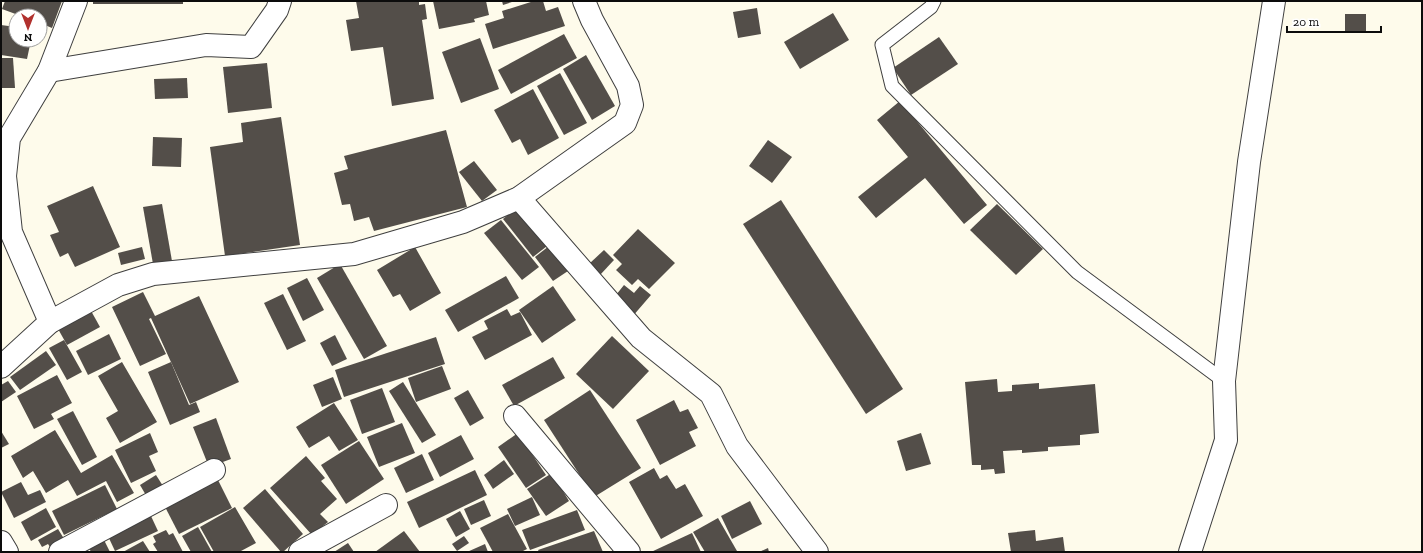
<svg xmlns="http://www.w3.org/2000/svg" width="1423" height="553" viewBox="0 0 1423 553" font-family="'Zilla Slab',serif">
  <rect width="100%" height="100%" fill="#fefbeb"/>
  <g fill="#534e49">
    <polygon points="5,1 62,1 52,28 40,23 40,16 21,16 2,9"/>
    <rect x="93" y="1" width="90" height="3"/>
    <polygon points="356,1 419,1 419,5 425,4 427,19 422,20 434,99 392,106 383,47 351,51 346,20 359,18"/>
    <polygon points="433,1 486,1 489,15 474,19 475,22 439,29"/>
    <polygon points="502,1 515,1 503,5"/>
    <polygon points="534,1 543,1 546,11 558,7 565,26 493,49 485,24 504,18 502,11"/>
    <polygon points="757,8 761,34 738,38 733,12"/>
    <polygon points="833,13 849,40 800,69 784,42"/>
    <rect x="1345" y="14" width="21" height="19"/>
    <polygon points="1,25 16,27 16,40 31,40 27,59 1,55"/>
    <polygon points="564,34 577,58 511,94 498,70"/>
    <polygon points="939,37 958,64 911,95 893,68"/>
    <polygon points="480,38 499,89 461,103 442,52"/>
    <polygon points="586,55 615,106 592,120 563,69"/>
    <polygon points="1,58 13,58 15,88 1,88"/>
    <polygon points="267,63 272,108 228,113 223,67"/>
    <polygon points="560,73 587,123 564,135 537,86"/>
    <polygon points="187,78 188,98 155,99 154,79"/>
    <polygon points="533,89 559,138 528,155 520,139 512,143 494,110"/>
    <polygon points="900,101 987,205 964,224 925,178 876,218 858,197 908,157 877,120"/>
    <polygon points="281,117 300,245 225,256 210,147 243,142 241,123"/>
    <polygon points="446,130 467,207 374,231 369,217 354,221 350,204 342,205 334,173 348,169 344,156"/>
    <polygon points="153,137 182,138 181,167 152,166"/>
    <polygon points="768,140 792,157 772,183 749,166"/>
    <polygon points="474,161 497,190 482,201 459,172"/>
    <polygon points="93,186 120,247 75,267 68,253 60,257 50,235 59,232 47,206"/>
    <polygon points="781,200 903,389 866,414 743,224"/>
    <polygon points="162,204 172,261 153,264 143,207"/>
    <polygon points="997,204 1043,249 1016,275 970,230"/>
    <polygon points="520,205 551,243 533,257 503,219"/>
    <polygon points="501,220 539,267 522,280 484,233"/>
    <polygon points="638,229 675,263 649,289 638,279 632,285 616,270 622,264 613,255"/>
    <polygon points="549,246 568,271 553,281 535,257"/>
    <polygon points="142,247 145,259 121,265 118,253"/>
    <polygon points="415,247 441,293 410,311 400,294 393,297 377,270"/>
    <polygon points="604,250 614,260 600,275 589,264"/>
    <polygon points="340,264 387,346 364,359 317,278"/>
    <polygon points="506,276 519,298 458,332 445,310"/>
    <polygon points="307,278 324,310 303,321 287,288"/>
    <polygon points="624,285 634,293 640,286 651,295 632,317 612,300"/>
    <polygon points="553,286 576,320 542,343 519,310"/>
    <polygon points="143,292 155,316 199,296 239,382 190,404 151,318 149,319 166,354 140,366 112,307"/>
    <polygon points="283,294 306,341 287,350 264,303"/>
    <polygon points="90,309 100,327 67,345 57,327"/>
    <polygon points="507,309 511,316 520,312 532,335 485,360 472,337 488,329 484,321"/>
    <polygon points="109,334 121,359 88,375 76,351"/>
    <polygon points="335,335 347,359 332,366 320,343"/>
    <polygon points="612,336 649,371 613,409 576,374"/>
    <polygon points="436,337 445,364 344,397 335,370"/>
    <polygon points="64,340 82,372 67,380 49,348"/>
    <polygon points="46,351 56,365 20,390 10,377"/>
    <polygon points="553,357 565,378 514,406 502,385"/>
    <polygon points="122,362 157,422 120,443 106,418 118,411 98,376"/>
    <polygon points="171,362 189,405 196,402 200,412 170,425 148,372"/>
    <polygon points="442,366 451,389 416,402 408,378"/>
    <polygon points="57,375 72,403 51,414 54,419 34,429 17,396"/>
    <polygon points="333,377 342,399 322,407 313,385"/>
    <polygon points="997,379 998,392 1012,391 1012,385 1039,383 1039,389 1095,384 1099,433 1080,435 1080,445 1048,447 1048,451 1022,453 1022,450 1003,451 1005,473 995,474 994,469 981,470 981,465 972,465 965,382"/>
    <polygon points="8,381 16,392 1,402 1,385"/>
    <polygon points="403,382 436,435 422,443 389,391"/>
    <polygon points="382,388 395,422 362,434 350,400"/>
    <polygon points="468,390 484,418 470,426 454,398"/>
    <polygon points="590,390 641,468 594,497 544,420"/>
    <polygon points="674,400 680,412 688,409 698,428 689,432 696,446 660,465 636,420"/>
    <polygon points="334,403 358,440 339,451 329,436 309,448 296,427"/>
    <polygon points="73,411 97,457 82,465 57,419"/>
    <polygon points="216,418 231,459 209,467 193,427"/>
    <polygon points="402,423 415,453 379,467 367,437"/>
    <polygon points="55,430 81,473 112,455 134,493 117,502 106,481 77,496 68,480 46,493 33,471 23,478 11,456"/>
    <polygon points="1,431 9,444 1,448"/>
    <polygon points="150,433 158,452 149,456 156,471 131,483 115,450"/>
    <polygon points="518,433 546,475 526,488 498,447"/>
    <polygon points="921,433 931,464 906,471 897,441"/>
    <polygon points="461,435 474,459 440,477 428,453"/>
    <polygon points="359,441 384,479 346,504 321,465"/>
    <polygon points="422,454 434,480 406,493 394,468"/>
    <polygon points="306,456 325,478 321,481 337,499 320,514 328,522 312,535 270,488"/>
    <polygon points="504,460 514,474 493,489 484,475"/>
    <polygon points="654,468 660,479 667,475 676,489 685,484 703,516 661,539 629,482"/>
    <polygon points="475,470 487,495 419,528 407,502"/>
    <polygon points="552,473 569,501 546,516 527,489"/>
    <polygon points="156,475 163,486 147,497 140,485"/>
    <polygon points="216,476 232,508 179,534 163,503"/>
    <polygon points="21,482 28,495 40,490 46,502 14,518 1,492"/>
    <polygon points="105,485 117,509 64,535 52,511"/>
    <polygon points="265,489 303,534 283,552 281,552 243,508"/>
    <polygon points="532,497 540,515 515,526 507,509"/>
    <polygon points="484,500 491,516 471,525 464,509"/>
    <polygon points="750,501 762,524 732,539 721,516"/>
    <polygon points="235,507 256,543 241,551 242,552 214,552 200,527"/>
    <polygon points="46,508 56,527 31,541 21,522"/>
    <polygon points="577,510 585,530 530,550 522,530"/>
    <polygon points="460,511 470,529 456,537 446,519"/>
    <polygon points="150,514 158,531 115,551 107,534"/>
    <polygon points="508,514 527,549 521,552 493,552 480,528"/>
    <polygon points="718,518 737,551 735,552 705,552 693,532"/>
    <polygon points="198,527 212,552 191,552 182,536"/>
    <polygon points="58,529 66,542 52,550 48,544 42,547 38,540"/>
    <polygon points="166,530 169,535 173,533 183,552 158,552 153,544 156,542 153,536"/>
    <polygon points="1035,530 1036,541 1063,537 1065,552 1011,552 1008,533"/>
    <polygon points="404,531 420,552 375,552"/>
    <polygon points="594,531 603,552 539,552 538,550"/>
    <polygon points="692,533 701,552 651,552"/>
    <polygon points="464,536 469,543 457,551 452,544"/>
    <polygon points="104,540 110,552 91,552 89,548"/>
    <polygon points="143,541 150,552 123,552"/>
    <polygon points="348,543 354,552 334,552"/>
    <polygon points="485,544 488,552 467,552"/>
    <polygon points="768,548 769,552 759,552"/>
  </g>
  <g fill="none" stroke-linecap="round" stroke-linejoin="round">
    <defs>
      <polyline id="service" points="934,1 931,7 882,45 892,86 1077,272 1224,381"/>
      <g id="minor">
        <polyline points="49,71 206,45 251,47 277,10 280,1"/>
        <polyline points="519,198 641,338 711,394 737,446 817,552"/>
        <polyline points="50,322 11,232 5,176 9,138 49,71 76,1"/>
        <polyline points="1,367 50,322 118,285 153,274 354,254 463,222 519,198 625,123 632,105 628,86 592,20 584,1"/>
        <polyline points="515,416 629,552"/>
        <polyline points="1,542 7,552"/>
        <polyline points="60,552 214,470"/>
        <polyline points="300,552 386,505"/>
        <polyline points="1190,552 1226,440 1224,381 1249,162 1274,1"/>
      </g>
    </defs>
    <use href="#service" stroke="#3f3f3f" stroke-width="15"/>
    <use href="#minor" stroke="#3f3f3f" stroke-width="24"/>
    <use href="#service" stroke="#fff" stroke-width="13"/>
    <use href="#minor" stroke="#fff" stroke-width="22"/>
  </g>
  <rect width="1423" height="553" fill="none" stroke="#0c0c0c" stroke-width="4"/>
  <g transform="translate(28 28) rotate(180)"><circle r="19" fill="#ffffff" stroke="#9e9e9e"/>
  <path d="M0-3L7 15L0 10L-7 15Z" fill="#b1312e"/>
  <text y="-6" font-size="11" font-weight="bold" text-anchor="middle" fill="#0c0c0c">N</text>
  </g>
  <path d="M1287 26v6h94v-6" fill="none" stroke="#0c0c0c" stroke-width="2"/>
  <text x="1293" y="26" font-size="12" fill="#0c0c0c" stroke="#ffffff" stroke-width="3" paint-order="stroke">20 m</text>
</svg>
